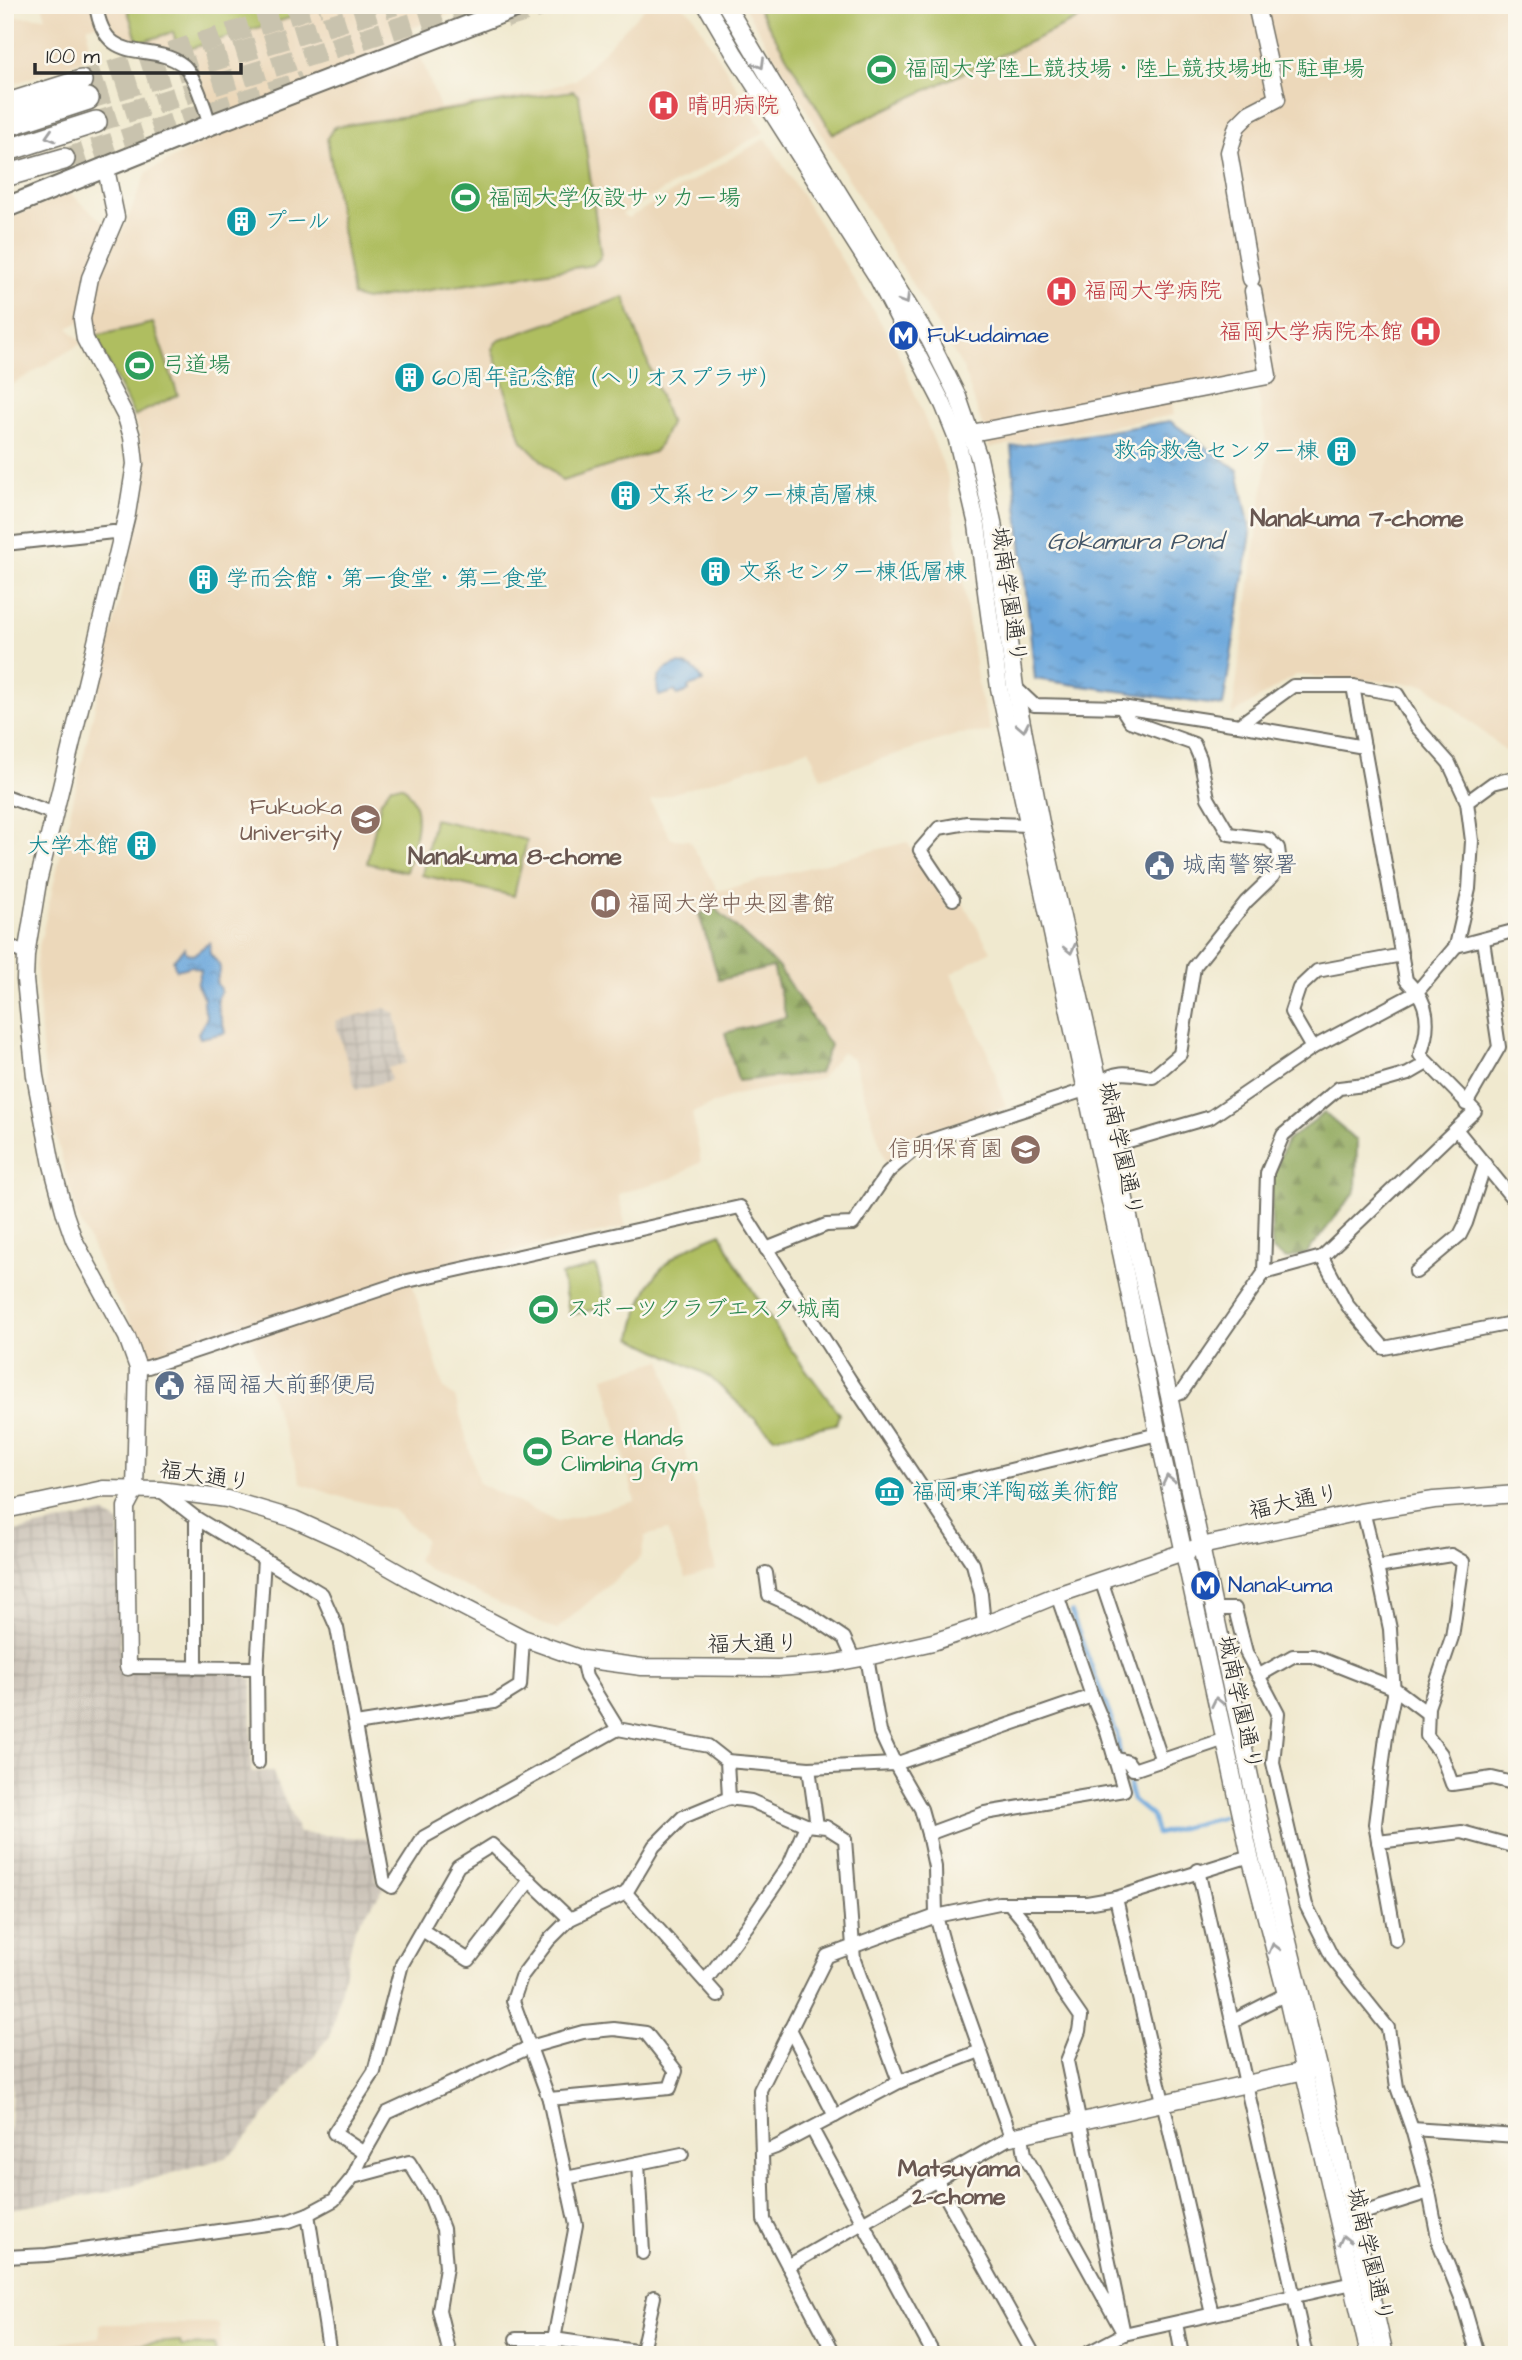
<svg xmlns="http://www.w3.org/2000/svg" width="1522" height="2360" viewBox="0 0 1522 2360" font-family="'Architects Daughter','Klee One',sans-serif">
  <defs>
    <pattern id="industrial-grid" width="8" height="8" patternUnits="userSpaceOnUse" patternTransform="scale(1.75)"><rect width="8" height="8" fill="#cbc3b8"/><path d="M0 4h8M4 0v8" fill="none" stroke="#aea89e"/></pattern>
    <pattern id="forest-firs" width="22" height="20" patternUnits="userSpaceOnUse" patternTransform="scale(1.75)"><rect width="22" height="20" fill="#8ba556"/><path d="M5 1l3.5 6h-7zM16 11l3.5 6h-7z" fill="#728747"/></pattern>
    <pattern id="water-ripples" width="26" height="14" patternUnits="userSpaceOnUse" patternTransform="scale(1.75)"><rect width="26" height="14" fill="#6ca7dc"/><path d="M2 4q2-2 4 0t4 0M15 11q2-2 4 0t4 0" fill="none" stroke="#5988b3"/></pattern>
  </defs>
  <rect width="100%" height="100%" fill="#fbf7ec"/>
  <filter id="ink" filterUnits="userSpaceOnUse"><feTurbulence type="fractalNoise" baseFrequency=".0143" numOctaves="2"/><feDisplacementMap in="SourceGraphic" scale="14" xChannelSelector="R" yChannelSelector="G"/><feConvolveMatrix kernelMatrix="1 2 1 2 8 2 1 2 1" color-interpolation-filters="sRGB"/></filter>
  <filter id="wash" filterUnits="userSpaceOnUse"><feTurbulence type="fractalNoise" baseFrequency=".00686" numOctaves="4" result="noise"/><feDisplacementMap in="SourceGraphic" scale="28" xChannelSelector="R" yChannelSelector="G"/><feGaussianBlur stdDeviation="1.57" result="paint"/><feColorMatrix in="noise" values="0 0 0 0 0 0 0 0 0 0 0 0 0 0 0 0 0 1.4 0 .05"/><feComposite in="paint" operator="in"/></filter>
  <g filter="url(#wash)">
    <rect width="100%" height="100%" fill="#f0e9cf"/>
    <g fill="#ecd8ba">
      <polygon points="42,5 477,5 412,28 423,63 440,108 528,94 576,80 647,5 682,5 693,15 764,132 622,214 628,218 766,138 896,347 947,474 979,691 991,732 959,734 821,778 809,749 650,801 671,839 689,840 718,891 907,842 949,910 961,900 991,951 951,974 989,1054 1006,1107 918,1134 886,1163 853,1059 842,1052 820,1079 735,1095 692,1113 701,1162 672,1178 618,1194 626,1227 409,1273 444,1389 455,1397 479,1483 557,1522 635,1501 604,1377 662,1360 716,1569 686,1577 667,1530 645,1536 641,1557 556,1630 431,1571 417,1561 425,1539 392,1509 341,1497 302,1484 247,1328 151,1360 146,1355 138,1335 112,1291 77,1215 50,1114 42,1047 36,960 131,551 141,466 140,433 91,316 68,328 82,343 5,389 5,220 70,193 120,237 147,172 220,134 194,61 161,46 119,35 111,23 88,26 88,58 5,87 5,17 46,17"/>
      <polygon points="743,5 1517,5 1517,761 1427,685 1296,675 1232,715 1268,453 1257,386 1172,403 1174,415 990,448 963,368"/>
      <polygon points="99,2324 219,2324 221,2355 56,2355 54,2344 99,2337"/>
    </g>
    <g fill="url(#industrial-grid)">
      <polygon points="385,1008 395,1013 406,1063 388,1068 391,1080 356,1090 335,1021"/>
      <polygon points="103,1513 119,1522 120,1668 245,1674 252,1680 251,1772 272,1771 299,1833 372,1839 376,1880 384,1888 355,1928 330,2036 238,2148 225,2158 103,2193 5,2210 5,2144 10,2124 12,2085 9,1842 5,1832 5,1534"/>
    </g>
    <g fill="#afbe60" stroke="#6d7446" stroke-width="2">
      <polygon points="126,5 332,5 179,52 173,32 138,43"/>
      <polygon points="756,5 1108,5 833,134"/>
      <polygon points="573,91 579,96 601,257 593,265 365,300 353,296 327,138 334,127"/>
      <polygon points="624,297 670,424 659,446 654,452 562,481 522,441 492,349 497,341"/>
      <polygon points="153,323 178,395 134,416 95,336"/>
      <path d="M391,786H403C428,809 413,843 406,872L367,863L381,801Z"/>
      <polygon points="434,819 527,840 514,896 422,875"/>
      <path d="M721,1233L736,1264L784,1340L839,1414L836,1424L774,1437L708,1375L632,1338C644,1277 663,1255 721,1233Z"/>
      <polygon points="596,1266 606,1307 570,1315 561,1275"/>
      <polygon points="180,2341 181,2346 215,2345 216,2355 65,2355 64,2350"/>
    </g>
    <g fill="url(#forest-firs)" stroke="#5b6840" stroke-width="2">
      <polygon points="715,908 778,967 830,1045 819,1073 738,1081 725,1033 786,1017 773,967 719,980 699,914"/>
      <polygon points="1324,1113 1357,1141 1356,1191 1306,1254 1286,1259 1272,1250 1271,1176 1287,1141"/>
    </g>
    <g fill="url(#water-ripples)" stroke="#4c6984" stroke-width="2">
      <polygon points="1170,421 1238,470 1251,533 1223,706 1035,679 1011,447"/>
      <path d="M678,664C691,665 698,670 703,682L688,687L689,691L677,695L675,691L659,696C653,678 662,669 678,664Z"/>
      <path d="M210,942V954C221,965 223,968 216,982L221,991C212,1004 223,1018 225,1033L200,1038L198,1033L207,1018L203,1004L204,998L197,985L201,970L192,966L176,970L173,960L184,948L186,953L193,955Z"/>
    </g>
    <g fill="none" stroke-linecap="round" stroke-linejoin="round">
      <g stroke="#6ca7dc" stroke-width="4.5">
        <polyline points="1071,1612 1117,1734 1120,1756"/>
        <polyline points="1129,1785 1133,1800 1152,1816 1157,1834 1223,1817"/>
      </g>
    </g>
  </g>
  <g filter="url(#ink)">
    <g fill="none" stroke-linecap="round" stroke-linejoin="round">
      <g stroke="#c9c3ae" stroke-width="21" stroke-dasharray="21 10" stroke-linecap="butt">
        <polyline points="505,18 546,5"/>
        <polyline points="81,81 319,5"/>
        <polyline points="88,99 395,5"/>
        <polyline points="96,122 471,5"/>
        <polyline points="64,159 303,81"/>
      </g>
      <defs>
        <g id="street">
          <path d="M96,5C105,69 149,40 183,65C194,73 206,111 210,125"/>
          <polyline points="5,544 113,532 122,533"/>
          <polyline points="1015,687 1034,705 1121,707 1239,725 1293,686 1353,686 1397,694 1417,727 1449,763 1467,802"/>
          <polyline points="1239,725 1364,747"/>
          <path d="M1517,777L1493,783L1467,802L1472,841L1469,889L1456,946L1417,992C1431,1011 1428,1034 1420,1055L1475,1111L1456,1129L1517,1204"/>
          <polyline points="5,796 55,814"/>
          <polyline points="953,899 920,850 939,828 967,823 1027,825"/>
          <polyline points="5,943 26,955"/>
          <polyline points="1456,946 1517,930"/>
          <polyline points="1312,1048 1291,1012 1299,988 1317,971 1402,955"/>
          <path d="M1100,1083C1117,1068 1132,1074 1153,1077L1180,1054L1194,967L1246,902L1273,876L1280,863L1278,848L1268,839L1229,834L1208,798L1200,758L1194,744L1130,721L1121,707"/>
          <polyline points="1466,1104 1499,1047 1483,940"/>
          <polyline points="1111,1134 1125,1142 1211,1117 1312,1048 1417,992 1406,980 1353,686"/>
          <polyline points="766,1249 826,1225 853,1224 888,1172 922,1143 1085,1090"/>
          <polyline points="1322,1257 1348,1306 1384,1348 1517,1322"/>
          <polyline points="1416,1272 1460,1235 1466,1223 1485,1164"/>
          <polyline points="1264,1273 1322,1257 1456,1129"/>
          <polyline points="138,1368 148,1367 403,1282 740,1207 850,1380 973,1564 981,1594 984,1625"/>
          <polyline points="1169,1396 1181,1393 1264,1273 1267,1173 1283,1135 1339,1088 1373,1084 1408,1074 1427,1063"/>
          <polyline points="160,1490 196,1518 322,1594 337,1628 384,1882 392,1887 424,1837 618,1729"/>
          <polyline points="924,1491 1158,1434"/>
          <polyline points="1363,1511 1377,1567"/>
          <polyline points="196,1518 196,1666"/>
          <polyline points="766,1573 769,1595 804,1611 844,1638 854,1660"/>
          <polyline points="1101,1580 1162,1761"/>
          <polyline points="1214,1609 1235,1609 1246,1652 1278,1713 1273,1763 1306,1905 1333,1959 1388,2028 1397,2087 1412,2129 1429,2192 1439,2243 1462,2300 1478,2355"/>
          <polyline points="128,1667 257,1668"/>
          <polyline points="1258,1676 1293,1656 1313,1656 1394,1688 1427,1713"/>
          <polyline points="356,1724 494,1702 520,1686 523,1638"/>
          <polyline points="1114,1758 1128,1762 1133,1769 1136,1769 1225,1739"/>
          <polyline points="727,1761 809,1768 895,1764 1092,1696 1057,1595"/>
          <polyline points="258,1763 257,1668 264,1559"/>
          <polyline points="809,1768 817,1826"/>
          <polyline points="729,1798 751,1801 806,1825 826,1827 845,1839 854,1960 899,2082 776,2147 762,2152"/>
          <polyline points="928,1834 985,1813 1124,1790 1107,1732 1092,1696"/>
          <polyline points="1378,1842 1462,1832 1517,1847"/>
          <polyline points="1198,1870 1307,2355"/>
          <polyline points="626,1893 718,1996"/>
          <polyline points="1116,1898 1212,2314"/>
          <polyline points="1009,1903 1030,1928 1061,1988 1081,2017 1079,2031 1067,2061 1124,2334 1353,2283"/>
          <polyline points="422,1930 469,1960 530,1880"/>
          <polyline points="1396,1940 1375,1824 1387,1729 1394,1695 1390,1629 1377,1567 1451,1555 1463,1562 1452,1637 1428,1707 1427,1736 1441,1754 1452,1784 1492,1778 1517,1784"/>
          <polyline points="706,1980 747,1926 790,1863 806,1825"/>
          <polyline points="1233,2021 1286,1994"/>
          <polyline points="790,2029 835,2116"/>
          <polyline points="899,2082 980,2051"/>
          <polyline points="812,2129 934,2355"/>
          <polyline points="1412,2129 1517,2136"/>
          <polyline points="1022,2135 1025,2155 1124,2334 1084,2355"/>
          <polyline points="364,2153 334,2133 374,2072 402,1964 458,1866 492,1845 570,1919"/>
          <polyline points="638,2163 643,2253"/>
          <polyline points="353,2177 364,2153 387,2113 530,2047 583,2032 614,2029 646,2033 676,2071 670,2088 549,2099"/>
          <polyline points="566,2178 682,2154"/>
          <polyline points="937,2181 1034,2355"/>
          <polyline points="308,2214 334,2200 353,2177 409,2162 430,2196 443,2229 446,2267 439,2310 450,2355"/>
          <polyline points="1353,2216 1429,2192"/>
          <polyline points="5,2257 47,2255 289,2221 308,2214 330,2355"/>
          <polyline points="788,2266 1011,2137 947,1956 936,1916 935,1867 928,1834 921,1809 895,1764 880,1732 867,1657"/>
          <polyline points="1176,2323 1182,2355"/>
          <polyline points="516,2339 554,2339 642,2352"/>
          <polyline points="551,2355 576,2225 549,2099 513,2001 521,1977 549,1940 570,1919 626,1893 654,1846 683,1817 729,1798 727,1761 708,1746 618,1729 586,1677 582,1659"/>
          <polyline points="641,2355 654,2297"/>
          <polyline points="835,2355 764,2220 760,2090 827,1956 936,1916 999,1903 1087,1903 1116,1898 1250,1856"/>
        </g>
        <g id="secondary">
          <polyline points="706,5 734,53 877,277 943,404 956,436 977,525 999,688 1122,1257 1158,1434 1250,1856 1286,1994 1369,2355"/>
          <polyline points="726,5 827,174 929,339 958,397 979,458 993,522 1015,687 1041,823 1169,1396 1266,1852 1319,2067 1385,2355"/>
          <polyline points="106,169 116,217 90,278 82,319 85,339 126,417 132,437 135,464 127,514 38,882 26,955 25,980 35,1076 52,1165 65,1214 74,1240 127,1337 138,1368 135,1490 126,1507 128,1667"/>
          <polyline points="1251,279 1229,152 1237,126 1250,113 1277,99 1256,5"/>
          <polyline points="961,435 1268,376 1253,291"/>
          <polyline points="5,1510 103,1489 160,1490 227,1499 294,1519 345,1542 415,1582 523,1638 582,1659 642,1667 778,1668 829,1664 867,1657 933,1642 984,1625 1057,1595 1201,1546 1360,1512 1434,1500 1517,1494"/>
          <polyline points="1011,2137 1313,2069"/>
        </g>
        <polyline id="primary" points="5,208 210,125 522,5"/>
        <g id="highway">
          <polyline points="5,105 81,81"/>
          <polyline points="5,126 88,99"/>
          <polyline points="5,151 96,122"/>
          <polyline points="5,176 64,159"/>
        </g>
      </defs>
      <use href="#street" stroke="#706e64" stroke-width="16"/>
      <use href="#secondary" stroke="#706e64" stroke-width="19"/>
      <use href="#primary" stroke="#706e64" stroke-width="23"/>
      <use href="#highway" stroke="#706e64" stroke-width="24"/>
      <use href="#street" stroke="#fff" stroke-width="12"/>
      <use href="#secondary" stroke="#fff" stroke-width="16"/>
      <use href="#primary" stroke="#fff" stroke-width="19"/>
      <use href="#highway" stroke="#fff" stroke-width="21"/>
    </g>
    <defs><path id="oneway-chevron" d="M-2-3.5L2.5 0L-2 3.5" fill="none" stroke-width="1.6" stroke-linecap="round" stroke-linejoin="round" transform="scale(1.75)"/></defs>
    <g stroke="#a0a0a0">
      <use href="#oneway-chevron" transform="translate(760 64) rotate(60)"/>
      <use href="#oneway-chevron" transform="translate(50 136) rotate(163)"/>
      <use href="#oneway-chevron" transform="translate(905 300) rotate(58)"/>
      <use href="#oneway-chevron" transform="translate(1023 727) rotate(79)"/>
      <use href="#oneway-chevron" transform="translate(1070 949) rotate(77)"/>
      <use href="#oneway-chevron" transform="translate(1168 1480) rotate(-103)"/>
      <use href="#oneway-chevron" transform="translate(1217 1702) rotate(-102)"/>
      <use href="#oneway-chevron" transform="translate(1274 1948) rotate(-105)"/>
      <use href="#oneway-chevron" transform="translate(1344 2240) rotate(-103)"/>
    </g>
  </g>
  <defs>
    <symbol id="stadium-disc" viewBox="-11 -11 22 22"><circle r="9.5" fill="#2e9e5b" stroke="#fbf7ec"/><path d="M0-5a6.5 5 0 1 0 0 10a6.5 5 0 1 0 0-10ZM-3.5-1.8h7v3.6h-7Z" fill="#fff"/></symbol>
    <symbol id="hospital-disc" viewBox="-11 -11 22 22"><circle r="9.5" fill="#e0444e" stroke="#fbf7ec"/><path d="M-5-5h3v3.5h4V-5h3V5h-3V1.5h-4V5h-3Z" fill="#fff"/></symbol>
    <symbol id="building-disc" viewBox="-11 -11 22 22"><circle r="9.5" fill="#0f9aa8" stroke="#fbf7ec"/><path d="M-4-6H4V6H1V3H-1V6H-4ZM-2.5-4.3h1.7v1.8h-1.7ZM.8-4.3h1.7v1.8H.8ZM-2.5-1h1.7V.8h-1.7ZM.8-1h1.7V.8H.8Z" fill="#fff"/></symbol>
    <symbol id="metro-disc" viewBox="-11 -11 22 22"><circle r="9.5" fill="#1a4fb4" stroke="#fbf7ec"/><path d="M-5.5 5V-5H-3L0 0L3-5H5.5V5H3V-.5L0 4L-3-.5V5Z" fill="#fff"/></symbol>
    <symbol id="university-disc" viewBox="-11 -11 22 22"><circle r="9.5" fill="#8d6e63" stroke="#fbf7ec"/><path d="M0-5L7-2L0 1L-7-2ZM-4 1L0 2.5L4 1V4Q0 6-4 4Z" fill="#fff"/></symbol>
    <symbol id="civic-disc" viewBox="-11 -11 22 22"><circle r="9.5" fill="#5c6f8a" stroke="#fbf7ec"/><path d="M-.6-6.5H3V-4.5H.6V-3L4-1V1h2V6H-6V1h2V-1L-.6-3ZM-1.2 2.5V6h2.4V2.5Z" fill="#fff"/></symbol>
    <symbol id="library-disc" viewBox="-11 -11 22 22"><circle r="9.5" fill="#8d6e63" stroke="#fbf7ec"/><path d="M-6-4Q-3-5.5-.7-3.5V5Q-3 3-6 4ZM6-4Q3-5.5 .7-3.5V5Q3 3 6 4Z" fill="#fff"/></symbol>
    <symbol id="school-disc" viewBox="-11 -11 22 22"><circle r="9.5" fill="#8d6e63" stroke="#fbf7ec"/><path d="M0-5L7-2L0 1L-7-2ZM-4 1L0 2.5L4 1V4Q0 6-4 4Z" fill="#fff"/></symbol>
    <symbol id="museum-disc" viewBox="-11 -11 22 22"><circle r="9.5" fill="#0f9aa8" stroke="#fbf7ec"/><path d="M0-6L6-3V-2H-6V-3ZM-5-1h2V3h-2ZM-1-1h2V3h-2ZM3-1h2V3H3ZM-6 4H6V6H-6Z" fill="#fff"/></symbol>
  </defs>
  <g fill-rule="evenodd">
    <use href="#stadium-disc" x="864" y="52" width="35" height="35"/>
    <use href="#hospital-disc" x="646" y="88" width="35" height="35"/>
    <use href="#stadium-disc" x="448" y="180" width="35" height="35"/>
    <use href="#building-disc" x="224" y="204" width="35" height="35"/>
    <use href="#hospital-disc" x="1044" y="274" width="35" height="35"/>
    <use href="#hospital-disc" x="1408" y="314" width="35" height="35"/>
    <use href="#metro-disc" x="886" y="318" width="35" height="35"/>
    <use href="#stadium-disc" x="122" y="348" width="35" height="35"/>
    <use href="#building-disc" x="392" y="360" width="35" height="35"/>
    <use href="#building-disc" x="1324" y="434" width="35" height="35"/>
    <use href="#building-disc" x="608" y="478" width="35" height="35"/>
    <use href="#building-disc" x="698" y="554" width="35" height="35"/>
    <use href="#building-disc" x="186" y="562" width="35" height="35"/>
    <use href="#university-disc" x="348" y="802" width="35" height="35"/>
    <use href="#building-disc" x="124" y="828" width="35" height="35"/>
    <use href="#civic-disc" x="1142" y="848" width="35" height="35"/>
    <use href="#library-disc" x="588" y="886" width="35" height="35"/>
    <use href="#school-disc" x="1008" y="1132" width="35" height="35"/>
    <use href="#stadium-disc" x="526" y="1292" width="35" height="35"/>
    <use href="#civic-disc" x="152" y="1368" width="35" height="35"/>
    <use href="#stadium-disc" x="520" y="1434" width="35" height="35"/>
    <use href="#museum-disc" x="872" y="1474" width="35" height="35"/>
    <use href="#metro-disc" x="1188" y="1568" width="35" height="35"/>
  </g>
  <g text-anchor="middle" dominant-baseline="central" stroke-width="5" stroke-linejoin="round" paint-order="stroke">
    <g font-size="23" fill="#27864d" stroke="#fbf7ec" text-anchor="start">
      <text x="905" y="69">福岡大学陸上競技場・陸上競技場地下駐車場</text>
      <text x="488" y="198">福岡大学仮設サッカー場</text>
      <text x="162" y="365">弓道場</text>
      <text x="567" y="1309">スポーツクラブエスタ城南</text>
      <text x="561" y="1438">Bare Hands<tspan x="561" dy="26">Climbing Gym</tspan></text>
    </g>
    <g font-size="23" fill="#be3a42" stroke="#fbf7ec" text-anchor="start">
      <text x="687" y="106">晴明病院</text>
      <text x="1084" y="291">福岡大学病院</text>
      <text x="1403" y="332" text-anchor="end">福岡大学病院本館</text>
    </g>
    <g font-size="23" fill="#0d838f" stroke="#fbf7ec" text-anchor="start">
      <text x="264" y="221">プール</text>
      <text x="432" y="378">60周年記念館（ヘリオスプラザ）</text>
      <text x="1319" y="451" text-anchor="end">救命救急センター棟</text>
      <text x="648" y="495">文系センター棟高層棟</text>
      <text x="738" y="572">文系センター棟低層棟</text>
      <text x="226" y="579">学而会館・第一食堂・第二食堂</text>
      <text x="119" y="846" text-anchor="end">大学本館</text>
      <text x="912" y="1492">福岡東洋陶磁美術館</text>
    </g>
    <g font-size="23" fill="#164399" stroke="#fbf7ec" text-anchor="start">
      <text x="927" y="335">Fukudaimae</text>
      <text x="1228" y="1585">Nanakuma</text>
    </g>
    <g font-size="23" fill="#2b2b2b" stroke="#fbf7ec">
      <text transform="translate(1009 595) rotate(82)">城南学園通り</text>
      <text transform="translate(1121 1149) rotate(78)">城南学園通り</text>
      <text transform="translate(205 1476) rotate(9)">福大通り</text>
      <text transform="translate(1294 1502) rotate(-12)">福大通り</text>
      <text transform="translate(753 1644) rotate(-1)">福大通り</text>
      <text transform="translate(1240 1703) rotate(78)">城南学園通り</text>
      <text transform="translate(1370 2255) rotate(77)">城南学園通り</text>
    </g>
    <g font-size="23" fill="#785e54" stroke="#fbf7ec" text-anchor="end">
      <text x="342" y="807">Fukuoka<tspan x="342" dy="26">University</tspan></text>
      <text x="628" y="904" text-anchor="start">福岡大学中央図書館</text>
      <text x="1003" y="1149">信明保育園</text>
    </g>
    <g font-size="23" fill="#4e5e75" stroke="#fbf7ec" text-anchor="start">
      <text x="1182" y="865">城南警察署</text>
      <text x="193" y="1385">福岡福大前郵便局</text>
    </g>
    <g font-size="24" font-weight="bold" fill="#695751" stroke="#fbf7ec">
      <text x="1357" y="519">Nanakuma 7-chome</text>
      <text x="515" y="857">Nanakuma 8-chome</text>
      <text x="959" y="2169">Matsuyama<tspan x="959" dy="28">2-chome</tspan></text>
    </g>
    <g font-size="24" font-style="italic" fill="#425669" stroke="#fbf7ec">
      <text x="1135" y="542">Gokamura Pond</text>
    </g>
  </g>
  <rect width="1522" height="2360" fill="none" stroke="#fbf7ec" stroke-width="28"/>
  <path d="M35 63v10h206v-10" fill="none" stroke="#2b2b2b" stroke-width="3.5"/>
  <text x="46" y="63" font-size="21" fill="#2b2b2b" stroke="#fbf7ec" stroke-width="5" paint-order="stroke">100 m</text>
</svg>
